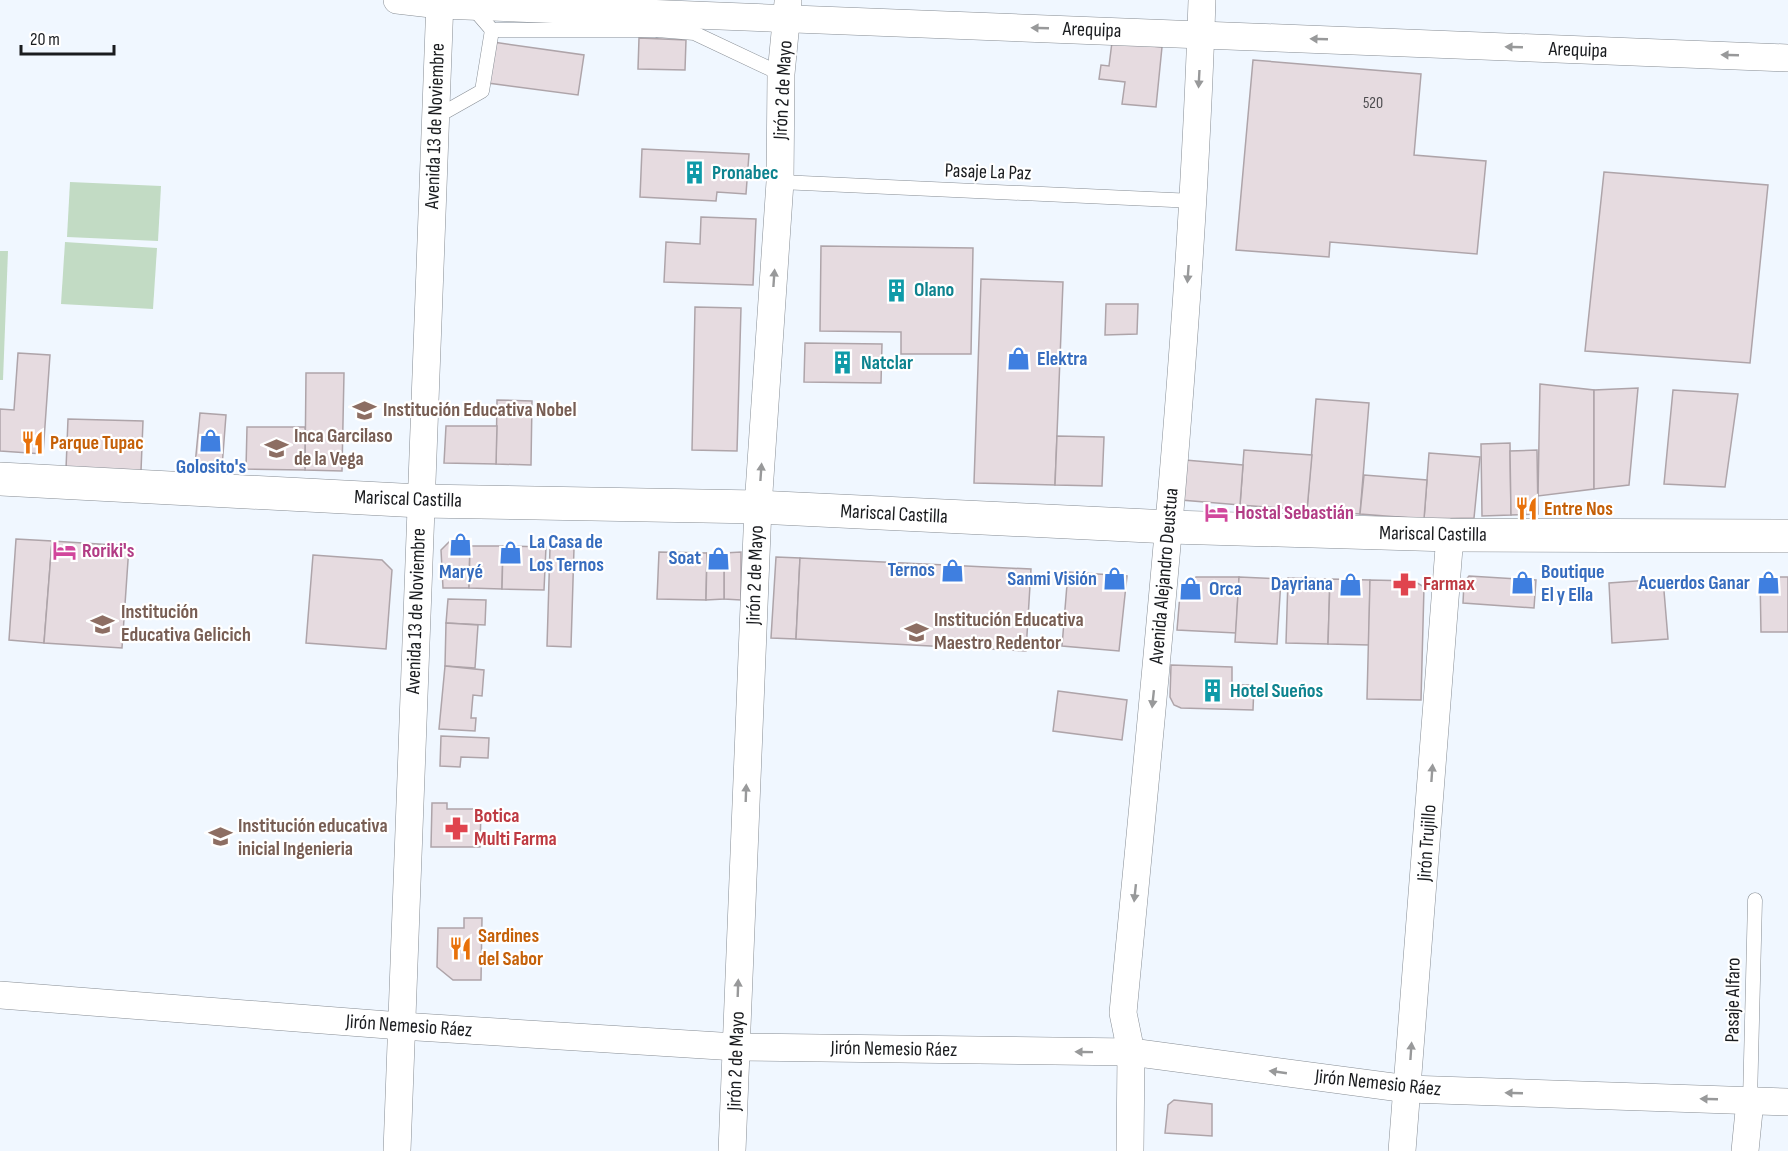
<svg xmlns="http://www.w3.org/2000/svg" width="1788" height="1151" viewBox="0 0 1788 1151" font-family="'Sofia Sans Condensed',sans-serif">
  <rect width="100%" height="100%" fill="#f0f7ff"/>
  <g fill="#c2dbc4">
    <polygon points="70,182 161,186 158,241 67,237"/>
    <polygon points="65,242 157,248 153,309 61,304"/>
    <polygon points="0,251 8,251 3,380 0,380"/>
  </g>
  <g fill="#e6dbe0" stroke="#aea4a9" stroke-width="1.5">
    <polygon points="639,38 686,40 685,70 638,69"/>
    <polygon points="493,42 584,55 578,95 488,83"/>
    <polygon points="1112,42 1162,47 1156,107 1122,104 1125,82 1099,79 1101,65 1109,66"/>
    <polygon points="1253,60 1421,74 1414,155 1486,161 1477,254 1330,242 1329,257 1236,250"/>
    <polygon points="642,149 749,154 746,194 717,192 716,201 640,197"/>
    <polygon points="1604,172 1768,185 1750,363 1585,351"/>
    <polygon points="701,217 756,219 753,285 664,282 666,242 700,244"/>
    <polygon points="821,246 973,248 971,354 901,354 901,332 820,331"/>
    <polygon points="981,279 1063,282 1055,485 974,483"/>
    <polygon points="1106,304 1138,304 1137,334 1105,335"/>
    <polygon points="695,307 741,308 737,451 692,450"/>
    <polygon points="805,343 882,344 881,383 804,382"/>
    <polygon points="18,353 50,355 43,454 0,451 0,409 14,410"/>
    <polygon points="306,373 344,373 342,471 305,470"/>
    <polygon points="1540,384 1594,390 1594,489 1538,496"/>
    <polygon points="1638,388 1629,485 1594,489 1594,390"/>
    <polygon points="1673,390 1738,394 1725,487 1664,484"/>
    <polygon points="1316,399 1369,403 1360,514 1307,510"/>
    <polygon points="497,400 532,401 531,465 496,464"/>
    <polygon points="200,413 226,415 222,467 195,465"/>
    <polygon points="68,419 143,421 141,471 66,469"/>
    <polygon points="446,426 497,426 496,464 444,463"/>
    <polygon points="247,427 305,427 305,470 246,469"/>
    <polygon points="1057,436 1104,437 1102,486 1055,485"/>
    <polygon points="1510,443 1511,515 1482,516 1481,444"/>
    <polygon points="1244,450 1312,455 1307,510 1240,505"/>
    <polygon points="1537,450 1538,514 1511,515 1510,451"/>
    <polygon points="1429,453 1480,457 1474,518 1424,519"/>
    <polygon points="1185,460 1243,465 1240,505 1181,500"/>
    <polygon points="1364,475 1427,480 1424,519 1360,514"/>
    <polygon points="16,539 52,541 44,643 9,640"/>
    <polygon points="52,541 129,546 122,648 44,643"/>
    <polygon points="470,541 469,588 443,588 441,550 449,542"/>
    <polygon points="470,546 503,546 502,589 469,588"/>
    <polygon points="503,546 546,547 544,590 502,589"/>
    <polygon points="550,547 574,548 571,647 547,646"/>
    <polygon points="659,552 707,553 706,600 657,599"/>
    <polygon points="741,552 741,600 724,599 724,553"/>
    <polygon points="707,553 724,553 724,599 706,600"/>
    <polygon points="313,555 382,560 392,570 386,649 306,643"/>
    <polygon points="776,557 800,558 796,639 771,638"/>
    <polygon points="800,558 1031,569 1026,651 796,639"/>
    <polygon points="1068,572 1127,576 1119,651 1062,646"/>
    <polygon points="1469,576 1536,580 1534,608 1463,603 1464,582"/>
    <polygon points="1196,577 1239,577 1236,633 1177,630 1180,594"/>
    <polygon points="1239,577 1281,579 1277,644 1235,642"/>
    <polygon points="1760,577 1788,577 1788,632 1761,632"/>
    <polygon points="1288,578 1330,579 1328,644 1286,643"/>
    <polygon points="1330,579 1370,580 1369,645 1328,644"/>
    <polygon points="1663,579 1668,639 1612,643 1609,583"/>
    <polygon points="1370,580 1414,581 1424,587 1421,700 1367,699"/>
    <polygon points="448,599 486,600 485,625 446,623"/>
    <polygon points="446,623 478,625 475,668 445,666"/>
    <polygon points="1171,665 1232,667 1232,685 1254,685 1253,710 1181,708 1174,705 1170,697"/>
    <polygon points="445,666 484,670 482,696 473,695 471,718 476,718 475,731 439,729"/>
    <polygon points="1058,691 1127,700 1122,740 1053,731"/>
    <polygon points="441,736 489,738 488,758 461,757 460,767 440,766"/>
    <polygon points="432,803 447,803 447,809 481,809 480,847 431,847"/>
    <polygon points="464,918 482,918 481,980 453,980 437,967 438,928 464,928"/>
    <polygon points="1174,1100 1212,1104 1212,1136 1165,1133 1168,1105"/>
  </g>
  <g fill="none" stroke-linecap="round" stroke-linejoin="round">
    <defs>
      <g id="service">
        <polyline points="473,8 492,30 657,30 673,17"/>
        <polyline points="657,30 694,33 781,74"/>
        <polyline points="436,117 482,91 492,30"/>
        <polyline points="780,182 1194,201"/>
        <polyline points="1750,1101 1755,900"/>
      </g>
      <g id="minor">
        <polyline points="397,0 440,5 1788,58"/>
        <polyline points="0,995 401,1026 736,1047 1131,1052 1408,1089 1788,1102"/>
        <polyline points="397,1151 440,0"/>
        <polyline points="732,1151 758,507 780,182 781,74 788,2"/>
        <path d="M1130,1151L1131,1052L1123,1013C1155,676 1191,339 1202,0"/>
        <polyline points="1402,1151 1450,535"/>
        <polyline points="1745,1151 1750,1101"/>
      </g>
      <polyline id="trunk" points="0,479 420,501 758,507 1170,527 1450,535 1788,536"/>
    </defs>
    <use href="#service" stroke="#878d94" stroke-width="15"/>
    <use href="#minor" stroke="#878d94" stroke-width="28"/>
    <use href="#trunk" stroke="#878d94" stroke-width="34"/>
    <use href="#service" stroke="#fff" stroke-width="14"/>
    <use href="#minor" stroke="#fff" stroke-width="27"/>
    <use href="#trunk" stroke="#fff" stroke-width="33"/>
  </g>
  <defs><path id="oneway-solid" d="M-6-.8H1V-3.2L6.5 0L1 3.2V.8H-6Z" transform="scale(1.5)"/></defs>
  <g fill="#98999a">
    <use href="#oneway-solid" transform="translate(1040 28) rotate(-178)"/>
    <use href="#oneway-solid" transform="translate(1319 39) rotate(-178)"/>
    <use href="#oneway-solid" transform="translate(1514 47) rotate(-178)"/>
    <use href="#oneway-solid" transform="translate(1730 55) rotate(-178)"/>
    <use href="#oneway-solid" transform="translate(1199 79) rotate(93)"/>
    <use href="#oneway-solid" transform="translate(1188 274) rotate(94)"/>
    <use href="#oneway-solid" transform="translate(774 278) rotate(-86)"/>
    <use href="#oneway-solid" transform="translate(761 472) rotate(-86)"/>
    <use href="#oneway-solid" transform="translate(1153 699) rotate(96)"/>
    <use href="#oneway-solid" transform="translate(1432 773) rotate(-86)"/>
    <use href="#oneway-solid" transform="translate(746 793) rotate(-88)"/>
    <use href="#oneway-solid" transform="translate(1135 893) rotate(96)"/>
    <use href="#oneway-solid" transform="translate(738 988) rotate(-88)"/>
    <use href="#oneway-solid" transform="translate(1411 1051) rotate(-86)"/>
    <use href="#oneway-solid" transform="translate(1084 1052) rotate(-179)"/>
    <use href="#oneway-solid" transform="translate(1278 1072) rotate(-172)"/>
    <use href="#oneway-solid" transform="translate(1514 1093) rotate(-178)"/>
    <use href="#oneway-solid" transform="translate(1709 1099) rotate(-178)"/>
  </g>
  <defs>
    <symbol id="building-bare" viewBox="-9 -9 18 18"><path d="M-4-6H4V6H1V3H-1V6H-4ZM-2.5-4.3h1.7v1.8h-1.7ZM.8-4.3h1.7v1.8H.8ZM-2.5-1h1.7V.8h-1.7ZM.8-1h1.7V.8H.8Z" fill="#0f9aa8" stroke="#fff" stroke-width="2.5" paint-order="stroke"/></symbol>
    <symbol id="shop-bare" viewBox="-9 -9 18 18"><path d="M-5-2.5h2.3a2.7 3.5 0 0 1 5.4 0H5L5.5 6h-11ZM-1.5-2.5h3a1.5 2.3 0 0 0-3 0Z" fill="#3f7fe0" stroke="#fff" stroke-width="2.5" paint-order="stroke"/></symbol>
    <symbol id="school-bare" viewBox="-9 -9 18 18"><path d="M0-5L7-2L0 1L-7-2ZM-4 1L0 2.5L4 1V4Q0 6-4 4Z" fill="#8d6e63" stroke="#fff" stroke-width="2.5" paint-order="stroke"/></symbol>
    <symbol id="restaurant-bare" viewBox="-9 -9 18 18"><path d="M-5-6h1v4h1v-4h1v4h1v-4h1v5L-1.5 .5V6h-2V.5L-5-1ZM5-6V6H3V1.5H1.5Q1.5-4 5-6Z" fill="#e8710a" stroke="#fff" stroke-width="2.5" paint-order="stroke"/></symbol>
    <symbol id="university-bare" viewBox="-9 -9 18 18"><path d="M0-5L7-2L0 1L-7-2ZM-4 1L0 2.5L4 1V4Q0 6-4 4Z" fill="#8d6e63" stroke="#fff" stroke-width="2.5" paint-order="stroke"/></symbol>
    <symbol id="hotel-bare" viewBox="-9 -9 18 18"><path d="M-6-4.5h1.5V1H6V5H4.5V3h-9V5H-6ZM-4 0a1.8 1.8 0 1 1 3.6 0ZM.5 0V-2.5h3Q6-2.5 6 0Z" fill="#d1479c" stroke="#fff" stroke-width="2.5" paint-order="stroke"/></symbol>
    <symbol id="pharmacy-bare" viewBox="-9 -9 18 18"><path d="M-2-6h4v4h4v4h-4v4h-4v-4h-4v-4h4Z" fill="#e0444e" stroke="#fff" stroke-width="2.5" paint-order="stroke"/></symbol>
  </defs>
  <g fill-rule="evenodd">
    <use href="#building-bare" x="678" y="156" width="33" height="33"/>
    <use href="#building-bare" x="880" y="274" width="33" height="33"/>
    <use href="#shop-bare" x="1002" y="342" width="33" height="33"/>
    <use href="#building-bare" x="826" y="346" width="33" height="33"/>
    <use href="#school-bare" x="348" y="394" width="33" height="33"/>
    <use href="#shop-bare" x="194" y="424" width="33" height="33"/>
    <use href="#restaurant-bare" x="16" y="426" width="33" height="33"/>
    <use href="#university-bare" x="260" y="432" width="33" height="33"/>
    <use href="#restaurant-bare" x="1510" y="492" width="33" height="33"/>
    <use href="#hotel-bare" x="1200" y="496" width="33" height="33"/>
    <use href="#shop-bare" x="444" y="528" width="33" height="33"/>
    <use href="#hotel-bare" x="48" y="534" width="33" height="33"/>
    <use href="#shop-bare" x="494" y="536" width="33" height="33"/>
    <use href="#shop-bare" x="702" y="542" width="33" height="33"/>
    <use href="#shop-bare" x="936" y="554" width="33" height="33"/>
    <use href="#shop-bare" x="1098" y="562" width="33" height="33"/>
    <use href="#shop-bare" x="1506" y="566" width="33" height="33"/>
    <use href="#shop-bare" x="1752" y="566" width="33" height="33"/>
    <use href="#shop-bare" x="1334" y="568" width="33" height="33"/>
    <use href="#pharmacy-bare" x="1388" y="568" width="33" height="33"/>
    <use href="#shop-bare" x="1174" y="572" width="33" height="33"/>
    <use href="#school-bare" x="86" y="608" width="33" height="33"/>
    <use href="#school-bare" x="900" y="616" width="33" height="33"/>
    <use href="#building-bare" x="1196" y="674" width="33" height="33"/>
    <use href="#pharmacy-bare" x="440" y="812" width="33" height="33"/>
    <use href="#school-bare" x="204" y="820" width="33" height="33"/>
    <use href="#restaurant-bare" x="444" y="932" width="33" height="33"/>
  </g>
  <g text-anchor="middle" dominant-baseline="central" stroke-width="4.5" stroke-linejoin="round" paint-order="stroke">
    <g font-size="16" fill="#4d4c4f">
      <text x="1373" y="103">520</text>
    </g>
    <g font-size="20" fill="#1a1c1f" stroke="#fff">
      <text transform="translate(1092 30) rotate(2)">Arequipa</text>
      <text transform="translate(1578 50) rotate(2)">Arequipa</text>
      <text transform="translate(783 90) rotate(-87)">Jirón 2 de Mayo</text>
      <text transform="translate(435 126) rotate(-88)">Avenida 13 de Noviembre</text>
      <text transform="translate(988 172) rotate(2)">Pasaje La Paz</text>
      <text transform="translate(408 499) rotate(2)">Mariscal Castilla</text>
      <text transform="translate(894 514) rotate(3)">Mariscal Castilla</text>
      <text transform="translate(1433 534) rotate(1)">Mariscal Castilla</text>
      <text transform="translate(755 575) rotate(-88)">Jirón 2 de Mayo</text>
      <text transform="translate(1164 576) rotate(-85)">Avenida Alejandro Deustua</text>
      <text transform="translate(416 611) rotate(-88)">Avenida 13 de Noviembre</text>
      <text transform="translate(1427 843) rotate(-86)">Jirón Trujillo</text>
      <text transform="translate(1733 1000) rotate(-89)">Pasaje Alfaro</text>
      <text transform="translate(409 1026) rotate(4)">Jirón Nemesio Ráez</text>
      <text transform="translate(894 1049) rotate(1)">Jirón Nemesio Ráez</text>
      <text transform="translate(736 1061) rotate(-88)">Jirón 2 de Mayo</text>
      <text transform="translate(1378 1083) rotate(6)">Jirón Nemesio Ráez</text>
    </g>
    <g font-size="20" font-weight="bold" fill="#0d838f" stroke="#fff" text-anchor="start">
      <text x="712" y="173">Pronabec</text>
      <text x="914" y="290">Olano</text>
      <text x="861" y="363">Natclar</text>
      <text x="1230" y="691">Hotel Sueños</text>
    </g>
    <g font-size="20" font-weight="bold" fill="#366cbe" stroke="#fff" text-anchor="end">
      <text x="1037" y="359" text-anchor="start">Elektra</text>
      <text x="211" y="467" text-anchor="middle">Golosito's</text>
      <text x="529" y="542" text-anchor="start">La Casa de<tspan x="529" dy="23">Los Ternos</tspan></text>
      <text x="701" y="558">Soat</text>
      <text x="935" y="570">Ternos</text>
      <text x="461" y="572" text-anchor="middle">Maryé</text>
      <text x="1541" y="572" text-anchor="start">Boutique<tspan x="1541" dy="23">El y Ella</tspan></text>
      <text x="1097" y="579">Sanmi Visión</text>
      <text x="1750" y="583">Acuerdos Ganar</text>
      <text x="1333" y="584">Dayriana</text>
      <text x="1209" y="589" text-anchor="start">Orca</text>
    </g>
    <g font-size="20" font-weight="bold" fill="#785e54" stroke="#fff" text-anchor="start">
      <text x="383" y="410">Institución Educativa Nobel</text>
      <text x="294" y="436">Inca Garcilaso<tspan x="294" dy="23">de la Vega</tspan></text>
      <text x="121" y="612">Institución<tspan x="121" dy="23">Educativa Gelicich</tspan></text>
      <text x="934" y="620">Institución Educativa<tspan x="934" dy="23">Maestro Redentor</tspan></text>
      <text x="238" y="826">Institución educativa<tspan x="238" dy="23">inicial Ingenieria</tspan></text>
    </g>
    <g font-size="20" font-weight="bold" fill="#c56008" stroke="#fff" text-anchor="start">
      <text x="50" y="443">Parque Tupac</text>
      <text x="1544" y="509">Entre Nos</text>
      <text x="478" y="936">Sardines<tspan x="478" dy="23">del Sabor</tspan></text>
    </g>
    <g font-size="20" font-weight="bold" fill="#b23c85" stroke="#fff" text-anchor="start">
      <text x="1235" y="513">Hostal Sebastián</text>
      <text x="82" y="551">Roriki's</text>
    </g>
    <g font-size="20" font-weight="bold" fill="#be3a42" stroke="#fff" text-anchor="start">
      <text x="1423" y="584">Farmax</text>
      <text x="474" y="816">Botica<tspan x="474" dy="23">Multi Farma</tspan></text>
    </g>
  </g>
  <path d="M21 45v9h93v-9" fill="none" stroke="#1a1c1f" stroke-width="3"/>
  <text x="30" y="45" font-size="18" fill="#1a1c1f" stroke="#ffffff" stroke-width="4.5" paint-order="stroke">20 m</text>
</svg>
